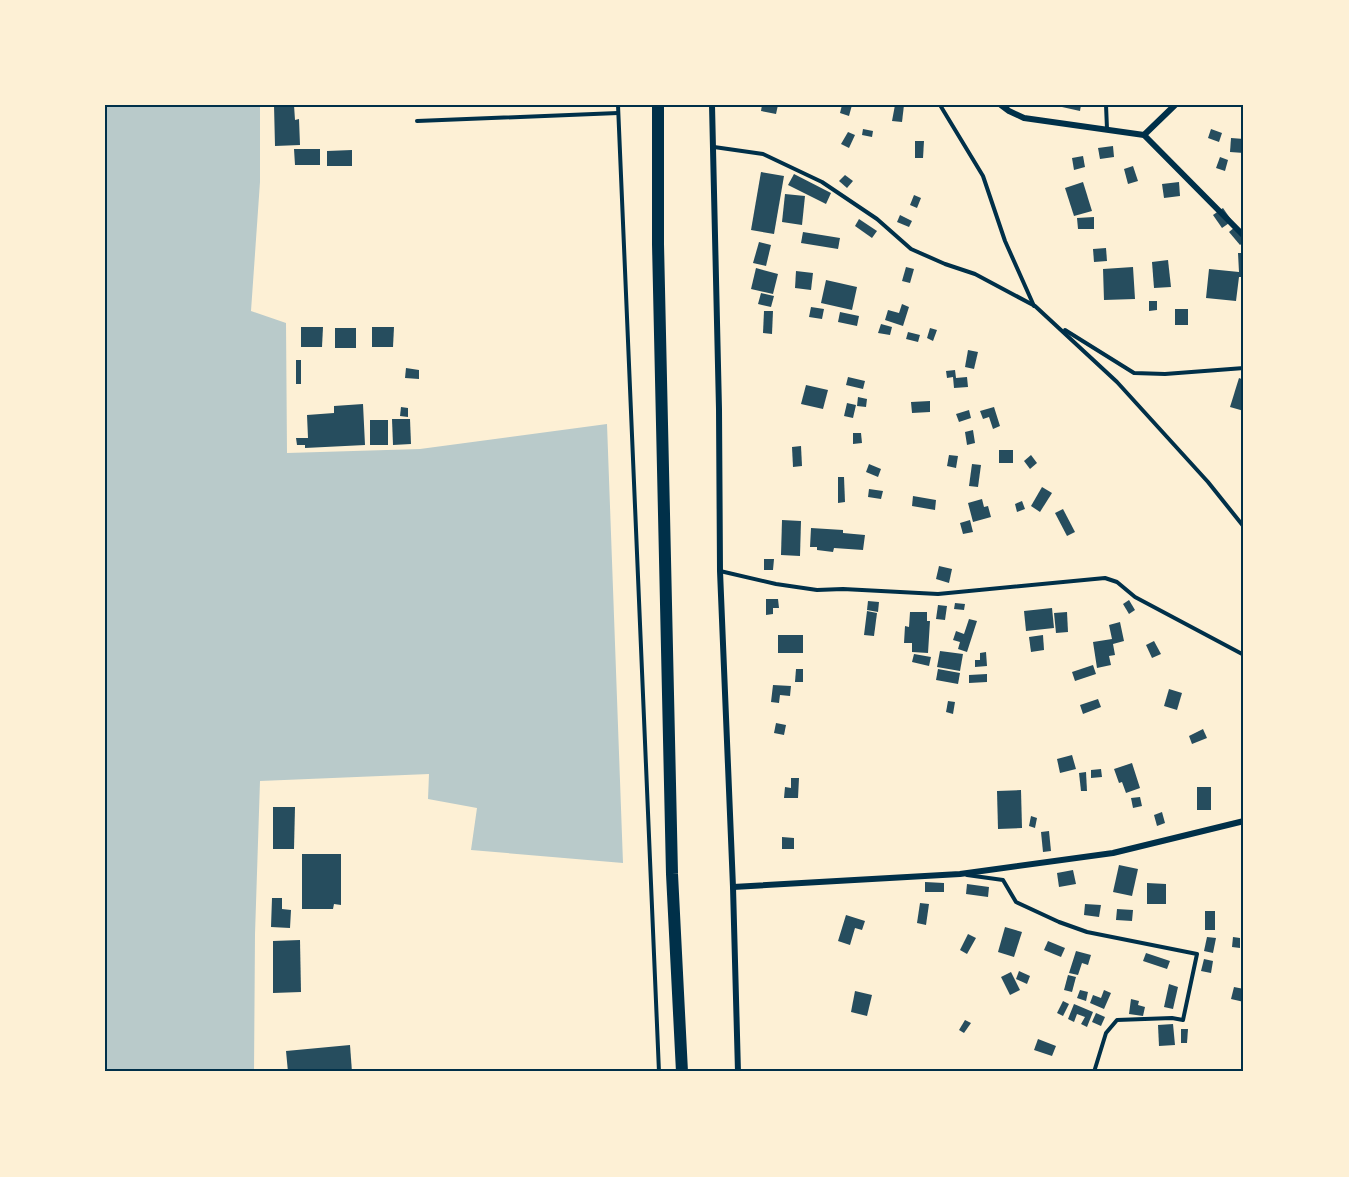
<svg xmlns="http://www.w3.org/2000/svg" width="1349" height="1177" viewBox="0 0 1349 1177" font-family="'IBM Plex Sans',sans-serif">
  <rect width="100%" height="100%" fill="#fdf0d5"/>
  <polygon fill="#b9caca" points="105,105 260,105 260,182 251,311 286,323 287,453 420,449 607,424 623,863 471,850 477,808 428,799 429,774 260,781 255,934 254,1072 105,1072"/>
  <g fill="#264d5e">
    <polygon points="274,105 294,105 295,120 299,119 300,145 275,146"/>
    <polygon points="762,105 778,105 776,114 761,111"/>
    <polygon points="842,105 852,105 849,116 840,113"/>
    <polygon points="895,105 904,105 902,122 892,121"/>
    <polygon points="1062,105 1081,105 1080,111 1062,107"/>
    <polygon points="863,129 873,131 872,137 862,135"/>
    <polygon points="1211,129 1222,133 1219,142 1208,138"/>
    <polygon points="848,132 855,135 849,148 841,144"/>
    <polygon points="1231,138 1244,139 1244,153 1230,152"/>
    <polygon points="915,141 924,141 923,158 915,158"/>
    <polygon points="1113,146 1114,157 1100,159 1098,148"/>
    <polygon points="294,149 320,149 320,165 295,165"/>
    <polygon points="352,150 352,166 327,166 327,151"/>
    <polygon points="1083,156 1085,167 1074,170 1072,158"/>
    <polygon points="1220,157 1228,160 1225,171 1216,168"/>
    <polygon points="1133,166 1138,181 1128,184 1124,169"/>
    <polygon points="761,172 784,176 774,234 751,230"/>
    <polygon points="794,174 831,193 826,204 788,185"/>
    <polygon points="845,175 853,181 847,188 839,181"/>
    <polygon points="1083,182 1092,211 1074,216 1065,188"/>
    <polygon points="1179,182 1180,196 1164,198 1162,184"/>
    <polygon points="785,194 805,196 802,225 782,222"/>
    <polygon points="914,195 921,198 917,208 910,205"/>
    <polygon points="1223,208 1232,221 1222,228 1213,215"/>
    <polygon points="900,215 912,221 909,227 897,222"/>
    <polygon points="1094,217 1094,229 1078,229 1077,218"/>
    <polygon points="859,219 877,231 872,238 855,226"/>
    <polygon points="1235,227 1244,238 1244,242 1240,245 1229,232"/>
    <polygon points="803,232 840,238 838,249 801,243"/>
    <polygon points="759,242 771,245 766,266 753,263"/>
    <polygon points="1106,248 1107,261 1094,262 1093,249"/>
    <polygon points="1238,253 1244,253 1244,277 1239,277 1236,301 1206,298 1209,269 1239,272"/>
    <polygon points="1168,260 1171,287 1154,288 1152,262"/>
    <polygon points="906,267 914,269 910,283 902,281"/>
    <polygon points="1133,267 1135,299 1104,300 1103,269"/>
    <polygon points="756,268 778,274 773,294 751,289"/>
    <polygon points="796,271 813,273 811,290 795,288"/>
    <polygon points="826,280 857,287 852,310 821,303"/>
    <polygon points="761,293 774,296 771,307 758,304"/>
    <polygon points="1149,301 1157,301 1157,310 1149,311"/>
    <polygon points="902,304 909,307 903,326 885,320 888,310 899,313"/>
    <polygon points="811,307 824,309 822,319 809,317"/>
    <rect x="1175" y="309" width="13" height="16"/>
    <polygon points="764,311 773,311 772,334 763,333"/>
    <polygon points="840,312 859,316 857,326 838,322"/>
    <polygon points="881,324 892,327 890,335 878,333"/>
    <polygon points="301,327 323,327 322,347 301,347"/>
    <polygon points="372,327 394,327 393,347 372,347"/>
    <rect x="335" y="328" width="21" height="20"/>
    <polygon points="930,328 937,330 933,341 927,338"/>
    <polygon points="908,332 920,335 918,342 906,339"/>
    <polygon points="968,350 978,352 974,369 965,367"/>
    <rect x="296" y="360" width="5" height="24"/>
    <polygon points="406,368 419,370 419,379 405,378"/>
    <polygon points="955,370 956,378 967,377 968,387 954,388 953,377 947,378 946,371"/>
    <polygon points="848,377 865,381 863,389 846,385"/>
    <polygon points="1239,378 1244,380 1244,411 1230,407"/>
    <polygon points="806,385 828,390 823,409 801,404"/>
    <polygon points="858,397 867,399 866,407 857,406"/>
    <polygon points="930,401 930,412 912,413 911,402"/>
    <polygon points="847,403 856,405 853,418 844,416"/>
    <polygon points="363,404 365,445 305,448 305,445 297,445 296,438 308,438 307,415 334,413 334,406"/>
    <polygon points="401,407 408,408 408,417 400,416"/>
    <polygon points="994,407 1000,426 993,429 989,417 983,419 980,411"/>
    <polygon points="969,410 971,418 959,422 956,414"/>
    <polygon points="392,419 410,419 411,444 393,445"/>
    <rect x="370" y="420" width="18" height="25"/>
    <polygon points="973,430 975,443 967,445 965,432"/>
    <polygon points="853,433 861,433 862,443 853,444"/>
    <polygon points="801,446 802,466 793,467 792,447"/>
    <rect x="999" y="450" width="14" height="13"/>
    <polygon points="949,455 958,456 956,468 947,466"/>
    <polygon points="1031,455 1037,463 1030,469 1024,461"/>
    <polygon points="869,464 881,469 878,477 866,472"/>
    <polygon points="972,464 981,465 978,487 969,486"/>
    <polygon points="838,477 844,477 845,502 838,503"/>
    <polygon points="1042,487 1052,493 1040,512 1031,506"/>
    <polygon points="869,489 883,491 881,499 868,497"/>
    <polygon points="913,496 936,500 935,510 912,506"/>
    <polygon points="982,499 984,507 988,506 991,517 973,522 968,503"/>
    <polygon points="1022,501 1025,509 1017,512 1015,504"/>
    <polygon points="1063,509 1075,532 1067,536 1055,513"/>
    <polygon points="782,520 801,521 800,556 781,555"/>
    <polygon points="970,520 973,532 963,534 960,523"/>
    <polygon points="811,528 843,530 843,533 865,535 863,550 834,548 833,552 817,550 817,547 810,547"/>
    <polygon points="764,559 774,559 773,570 764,570"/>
    <polygon points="939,566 952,569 949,583 936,579"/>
    <polygon points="766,599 778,599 779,608 773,608 773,614 766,615"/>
    <polygon points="1129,600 1135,610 1129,614 1123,604"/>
    <polygon points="868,601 879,602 878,612 867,610"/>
    <polygon points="955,603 965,604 964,610 954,609"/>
    <polygon points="938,605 947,606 945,620 936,619"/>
    <polygon points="1052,608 1054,628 1026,631 1024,611"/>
    <polygon points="867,611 877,613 874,636 864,635"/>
    <polygon points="910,612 927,612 927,621 930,621 928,653 912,652 912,643 904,643 905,626 909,627"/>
    <polygon points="1067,612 1068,632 1056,633 1054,613"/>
    <polygon points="969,619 977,621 967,652 958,649 960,642 953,640 956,631 964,634"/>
    <polygon points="1120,622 1124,641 1113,644 1115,655 1109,656 1111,665 1097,668 1093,642 1112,639 1109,625"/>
    <rect x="778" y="635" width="25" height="18"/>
    <polygon points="1043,635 1044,650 1031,652 1029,637"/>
    <polygon points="1154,641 1161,654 1152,658 1146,645"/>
    <polygon points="940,651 963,654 960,671 937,667"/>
    <polygon points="986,652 987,666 975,667 975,660 980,660 980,653"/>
    <polygon points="914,654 931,657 929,666 912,662"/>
    <polygon points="1093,665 1096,674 1075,681 1072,672"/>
    <polygon points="796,669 803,669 803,682 795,682"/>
    <polygon points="938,669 960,673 958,684 936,680"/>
    <polygon points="987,674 987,682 969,683 969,675"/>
    <polygon points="773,685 791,686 790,696 780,695 779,703 771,702"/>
    <polygon points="1169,689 1182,693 1177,710 1164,706"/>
    <polygon points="1098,699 1101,707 1083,714 1080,705"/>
    <polygon points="948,701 955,702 953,714 946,712"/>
    <polygon points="776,723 786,725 784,735 774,733"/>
    <polygon points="1203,729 1207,738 1192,744 1189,736"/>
    <polygon points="1072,755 1076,769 1060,773 1057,759"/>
    <polygon points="1132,763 1140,788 1126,793 1122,782 1119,783 1114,769"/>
    <polygon points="1101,769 1102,777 1091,778 1091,770"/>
    <polygon points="1086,772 1087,791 1081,791 1079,773"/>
    <polygon points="791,778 799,778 798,798 784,798 785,787 791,788"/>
    <rect x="1197" y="787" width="14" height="23"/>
    <polygon points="1021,790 1022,828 998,829 997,791"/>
    <polygon points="1140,797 1142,806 1133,808 1131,798"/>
    <polygon points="273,807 295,807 294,849 273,849"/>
    <polygon points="1162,812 1165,823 1157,826 1154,815"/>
    <polygon points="1031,816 1037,818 1035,828 1029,826"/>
    <polygon points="1049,831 1051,851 1043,852 1041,832"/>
    <polygon points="782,837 794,838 794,849 782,849"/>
    <polygon points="302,854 341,854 341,905 334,904 333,909 302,909"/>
    <polygon points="1119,865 1138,869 1132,896 1113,892"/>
    <polygon points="1073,870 1076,884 1059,887 1057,873"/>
    <polygon points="925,882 944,883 944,892 925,892"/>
    <polygon points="1147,883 1166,884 1166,904 1147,904"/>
    <polygon points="967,884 989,887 988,897 966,894"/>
    <polygon points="272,898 282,898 282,909 291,910 290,928 271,927"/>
    <polygon points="920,903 929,904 926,925 917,923"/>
    <polygon points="1085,904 1101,905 1099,917 1084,915"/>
    <polygon points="1117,909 1133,910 1132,921 1116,920"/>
    <rect x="1205" y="911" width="10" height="19"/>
    <polygon points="846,915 865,921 862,930 855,928 850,945 838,941"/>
    <polygon points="1005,927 1022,932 1014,957 998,952"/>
    <polygon points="968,934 976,938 967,954 960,950"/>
    <polygon points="1207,937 1216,938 1213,953 1204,951"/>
    <polygon points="1233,937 1240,938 1240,948 1232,947"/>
    <polygon points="300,940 301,992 273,993 273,941"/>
    <polygon points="1048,941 1065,948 1061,957 1044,950"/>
    <polygon points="1076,951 1091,955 1088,965 1082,963 1078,975 1069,973"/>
    <polygon points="1146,953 1170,961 1167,969 1143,961"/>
    <polygon points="1204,959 1213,961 1211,973 1201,971"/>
    <polygon points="1019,971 1030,976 1027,984 1016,979"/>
    <polygon points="1011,972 1020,990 1010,995 1001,977"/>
    <polygon points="1068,975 1076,977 1072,992 1064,990"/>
    <polygon points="1169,984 1178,987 1173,1009 1164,1007"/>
    <polygon points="1234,987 1244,989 1244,1002 1231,999"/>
    <polygon points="1080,990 1088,992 1086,1001 1077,998"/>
    <polygon points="1104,990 1111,993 1104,1009 1090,1003 1093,995 1101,998"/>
    <polygon points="855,991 872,995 867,1016 851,1012"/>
    <polygon points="1131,999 1139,1001 1138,1005 1145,1007 1143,1016 1129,1014"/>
    <polygon points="1063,1001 1069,1004 1063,1016 1057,1013"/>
    <polygon points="1074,1004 1093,1012 1087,1027 1081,1024 1085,1017 1077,1014 1074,1022 1068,1019"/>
    <polygon points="1096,1013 1105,1017 1101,1026 1092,1022"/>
    <polygon points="965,1020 971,1023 964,1033 959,1030"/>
    <polygon points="1173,1024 1175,1045 1159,1046 1158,1025"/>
    <polygon points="1181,1029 1188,1029 1187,1043 1181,1043"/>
    <polygon points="1038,1039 1056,1046 1052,1056 1034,1050"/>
    <polygon points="350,1045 352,1072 288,1072 286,1051"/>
  </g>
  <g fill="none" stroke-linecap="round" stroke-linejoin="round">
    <g stroke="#003049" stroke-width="4">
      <polyline points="618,105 659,1072"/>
      <polyline points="940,105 983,176 1005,241 1034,306"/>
      <polyline points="1106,105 1107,129"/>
      <polyline points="417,121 618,113"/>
      <polyline points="714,147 763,154 822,182 877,219 911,249 945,264 975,274 1035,306 1117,382 1208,482 1244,527"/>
      <polyline points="1065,330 1134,373 1165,374 1244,368"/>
      <polyline points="720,571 776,584 817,590 843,589 938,594 1105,578 1117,582 1135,597 1244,655"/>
      <polyline points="967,875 1003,880 1016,902 1059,922 1087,932 1197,954 1183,1020 1172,1018 1117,1020 1106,1033 1094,1072"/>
    </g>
    <g stroke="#003049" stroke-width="6">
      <polyline points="712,105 719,409 720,571 733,887 738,1072"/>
      <polyline points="1001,105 1009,111 1024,118 1144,135 1244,236"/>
      <polyline points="1144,135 1175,105"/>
      <polyline points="733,887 960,874 1113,853 1244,821"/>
    </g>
    <polyline stroke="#003049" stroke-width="12" points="658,105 658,244 672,874 682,1072"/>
  </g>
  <rect width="1349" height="1177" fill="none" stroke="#fdf0d5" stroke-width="213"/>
  <rect x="106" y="106" width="1136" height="964" fill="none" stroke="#003049" stroke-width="2"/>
</svg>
